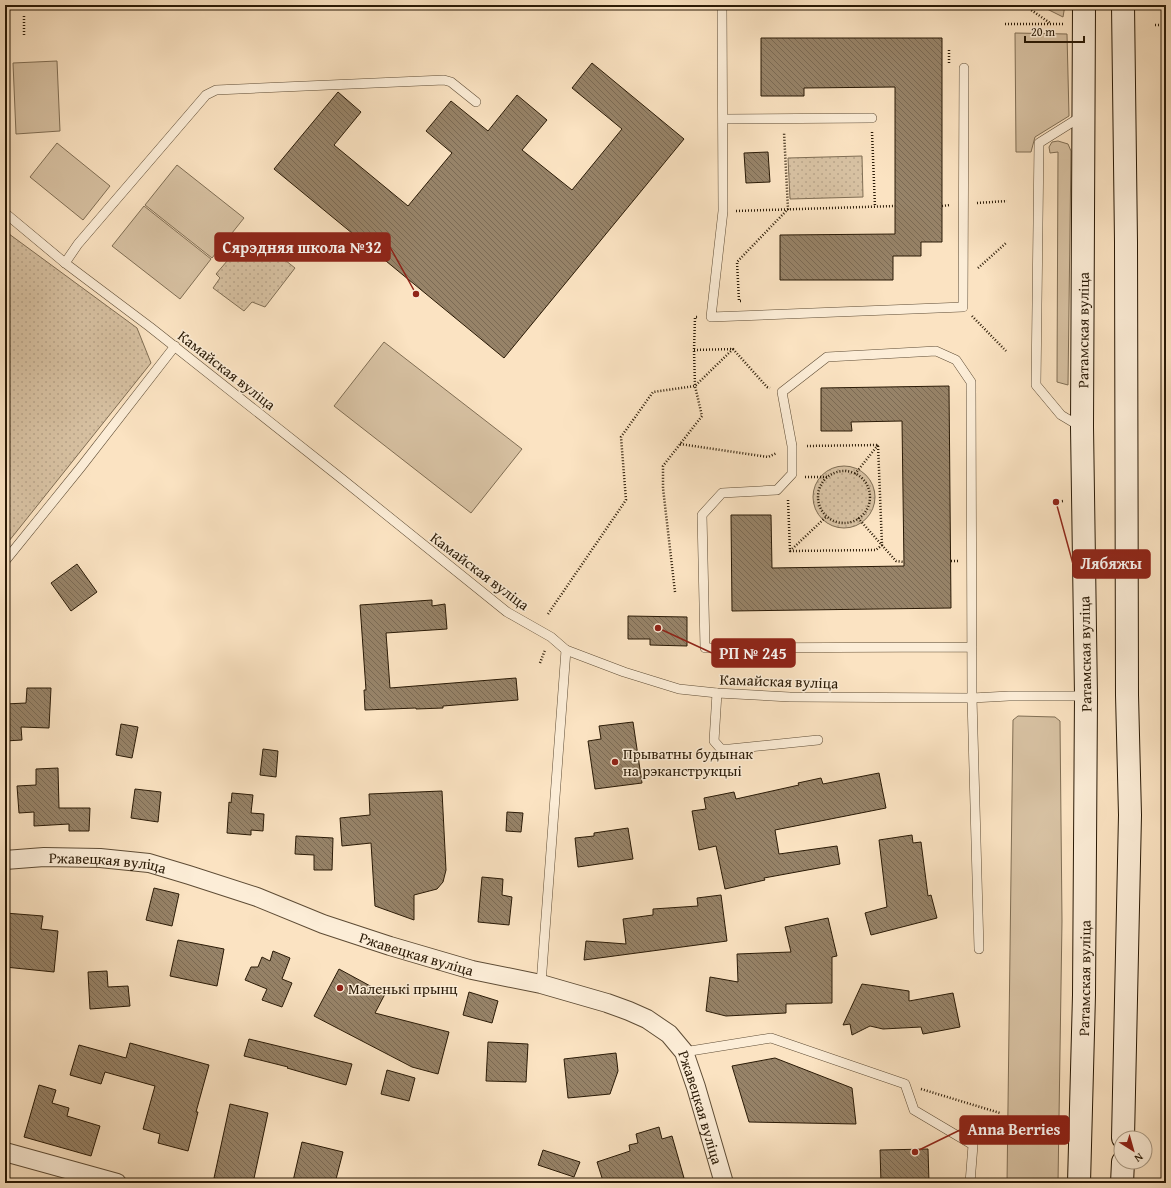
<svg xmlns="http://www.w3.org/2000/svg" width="1171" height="1188" viewBox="0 0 1171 1188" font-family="'Gentium Book Plus',serif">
  <defs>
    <pattern id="park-dots" width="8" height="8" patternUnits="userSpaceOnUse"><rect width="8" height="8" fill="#d7c1a2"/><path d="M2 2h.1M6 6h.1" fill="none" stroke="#b9a58a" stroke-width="1.8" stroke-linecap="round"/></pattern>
    <pattern id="building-back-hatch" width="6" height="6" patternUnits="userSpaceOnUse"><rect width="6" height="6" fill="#978368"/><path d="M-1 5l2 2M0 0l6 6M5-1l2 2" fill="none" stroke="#7b6a54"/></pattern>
  </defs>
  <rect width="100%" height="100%" fill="#fbe3c2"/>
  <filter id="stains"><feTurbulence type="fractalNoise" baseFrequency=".005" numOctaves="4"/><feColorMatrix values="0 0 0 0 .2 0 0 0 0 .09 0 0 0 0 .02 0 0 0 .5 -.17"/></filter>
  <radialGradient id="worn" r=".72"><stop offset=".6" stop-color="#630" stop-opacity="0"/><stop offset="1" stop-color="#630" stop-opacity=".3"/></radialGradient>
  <g fill="#d7c1a2" stroke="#806e54">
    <polygon points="1039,5 1065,5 1063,17"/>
    <polygon points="1015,33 1067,34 1069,116 1035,137 1031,152 1016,152"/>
    <polygon points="57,61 60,131 16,134 13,63"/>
    <polygon points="1058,141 1068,144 1071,151 1068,385 1057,382 1058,152 1050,153 1049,147 1052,142"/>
    <polygon points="57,143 110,186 83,220 30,177"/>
    <polygon points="177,165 244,218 212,258 145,205"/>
    <polygon points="144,206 211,259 180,299 112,246"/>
    <polygon points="384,342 522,449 471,513 334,406"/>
    <polygon points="1018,716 1055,717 1060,721 1062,921 1058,1183 1007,1183 1013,720"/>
  </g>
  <g fill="url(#park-dots)" stroke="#806e54">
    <polygon points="862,156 863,197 790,199 788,158"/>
    <polygon points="5,231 137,328 151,363 5,546"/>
    <polygon points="251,233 295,268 265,307 252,302 244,311 213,288 220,278 216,274"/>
    <circle cx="844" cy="497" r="31"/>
  </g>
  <g fill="url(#building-back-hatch)" stroke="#2a1a06">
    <polygon points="761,38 942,38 942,242 921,242 921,256 893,256 893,280 780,280 780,235 895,234 895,87 804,88 804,96 761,96"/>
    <polygon points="592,63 684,139 504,358 274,169 338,92 361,112 334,145 408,206 452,153 426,131 451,101 488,131 517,95 547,120 522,150 572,190 622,129 572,88"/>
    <polygon points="768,152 770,182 746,183 744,153"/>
    <polygon points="949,386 951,608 732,611 731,515 771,515 772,568 904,566 902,421 851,422 852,431 821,431 821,388"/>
    <polygon points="77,564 97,592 71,611 51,583"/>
    <polygon points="432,600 432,606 445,604 447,629 386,633 390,688 516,678 518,700 443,706 443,708 416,709 416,708 365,710 364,690 366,690 360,605"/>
    <polygon points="628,616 687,617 687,646 650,645 650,639 628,639"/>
    <polygon points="27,688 51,688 49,728 21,727 22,740 5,741 5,704 26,703"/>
    <polygon points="633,722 642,783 595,789 588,741 601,739 599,726"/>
    <polygon points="121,724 138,727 132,758 116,755"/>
    <polygon points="263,749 278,751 276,777 260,775"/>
    <polygon points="58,768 59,808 90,808 89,831 69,831 69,824 34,826 34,812 19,813 17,786 36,785 36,769"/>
    <polygon points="879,773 886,808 775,830 779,854 837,846 840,864 764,878 765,880 725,889 716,846 699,850 692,811 706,809 704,798 734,792 736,799 799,785 798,783 821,778 823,784"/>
    <polygon points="135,789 161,792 158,822 131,818"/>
    <polygon points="442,791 446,870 443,882 437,889 414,895 414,920 375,906 371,843 342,846 340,818 370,815 369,794"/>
    <polygon points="232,793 253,795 251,813 264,814 263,831 251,830 251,835 227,833 229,802 231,803"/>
    <polygon points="507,812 523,813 521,832 506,831"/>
    <polygon points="628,828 633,859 578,867 575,838 594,836 594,833"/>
    <polygon points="912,835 913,843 921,842 928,896 931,895 937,918 871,935 865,913 887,907 879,840"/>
    <polygon points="296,836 333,838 332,870 314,870 314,855 295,854"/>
    <polygon points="482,877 503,879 502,895 512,897 509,925 478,922"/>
    <polygon points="154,888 179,894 172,926 146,920"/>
    <polygon points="721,895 727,941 584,960 586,941 626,944 623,919 653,915 653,909 698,906 697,898"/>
    <polygon points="5,913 43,916 41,929 58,931 54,972 5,967"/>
    <polygon points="828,918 837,956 832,957 832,1003 786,1004 786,1013 726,1016 706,1011 710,977 738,982 737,954 791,952 785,927"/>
    <polygon points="178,940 224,949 217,986 170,976"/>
    <polygon points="273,951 290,958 282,979 292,983 282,1007 262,1000 267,989 245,980 251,967 258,967 262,957 270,961"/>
    <polygon points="339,969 385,994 375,1013 449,1032 438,1074 412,1067 314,1016"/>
    <polygon points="107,971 108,987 128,986 130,1006 90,1009 88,972"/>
    <polygon points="862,984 909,991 909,1001 953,993 960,1027 923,1034 921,1027 883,1029 870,1026 852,1035 850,1024 843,1025"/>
    <polygon points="469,992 498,1001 492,1023 463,1015"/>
    <polygon points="249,1039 352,1064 346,1085 287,1068 288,1067 244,1056"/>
    <polygon points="488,1042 528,1044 526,1082 486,1081"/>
    <polygon points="130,1043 209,1065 196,1112 198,1112 188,1151 158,1143 160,1134 143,1129 155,1086 105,1072 101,1084 70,1075 79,1045 126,1058"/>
    <polygon points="616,1053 618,1071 610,1094 568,1098 564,1059"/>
    <polygon points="775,1058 852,1088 856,1124 749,1122 732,1066"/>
    <polygon points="387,1070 415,1078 409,1101 381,1094"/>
    <polygon points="39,1085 56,1090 52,1103 69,1108 67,1116 100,1126 91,1156 24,1137"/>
    <polygon points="230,1104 268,1113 253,1183 237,1183 214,1178"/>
    <polygon points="659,1127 662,1139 672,1136 684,1178 666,1183 611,1183 610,1178 603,1181 597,1162 630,1151 629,1145 638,1143 636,1134"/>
    <polygon points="302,1142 343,1152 335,1183 301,1183 293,1181"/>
    <polygon points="928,1149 929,1183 881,1183 880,1150"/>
    <polygon points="543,1150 580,1162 574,1177 538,1165"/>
  </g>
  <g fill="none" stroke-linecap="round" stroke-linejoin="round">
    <defs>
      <g id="lane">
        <polyline points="722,5 723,211 711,317 963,307 964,68"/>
        <polyline points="724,119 872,118"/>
        <polyline points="5,213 65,263 150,327 342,479 507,612 551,637 566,650 624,672 679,689 717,693 790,697 972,698 1009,696 1086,696"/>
        <polyline points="65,263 78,244 206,95 216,90 444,80 451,82 476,102"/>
        <polyline points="1081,427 1061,415 1036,385 1039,143 1082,116"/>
        <polyline points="5,561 81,467 175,346"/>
        <polyline points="972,647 705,648 702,515 722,493 777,490 792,474 792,446 782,392 827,357 936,351 956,360 971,382 972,698 979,949"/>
        <polyline points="717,693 714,741 721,749 730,749 818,740"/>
        <polyline points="541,984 566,650"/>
        <polyline points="684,1052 771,1038 905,1084 914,1110 973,1145 970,1183"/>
      </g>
      <g id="street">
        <path id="s1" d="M5,860L44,857L100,858L149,863L189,875L257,897L323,924L390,946L472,970L541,984L607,1003L629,1011L647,1019L669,1034L684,1052L696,1087L724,1183"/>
        <polyline points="5,1152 117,1183"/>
      </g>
      <g id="secondary">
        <polyline points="1123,1138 1130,815 1127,695 1126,242 1123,5"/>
        <path id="s2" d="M1079,1183L1084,995L1086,696L1082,427L1084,5"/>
        <polyline points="1122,1183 1123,1162"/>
      </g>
    </defs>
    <use href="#lane" stroke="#5e4c35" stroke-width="10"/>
    <use href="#street" stroke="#5e4c35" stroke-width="20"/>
    <use href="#secondary" stroke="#2a1a06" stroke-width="24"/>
    <g stroke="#2a1a06" stroke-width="2.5" stroke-dasharray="1 2" stroke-linecap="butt">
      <polyline points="1024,5 1050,23"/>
      <polyline points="1005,24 1063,24"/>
      <polyline points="1155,25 1164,25 1166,21"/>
      <polyline points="24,35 24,16"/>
      <polyline points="949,50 949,65"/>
      <polyline points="872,132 875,207"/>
      <polyline points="977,203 1007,201"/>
      <polyline points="942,206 950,205"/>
      <polyline points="736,211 895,206"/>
      <polyline points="978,268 1006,243"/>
      <polyline points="741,301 739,301 737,262 788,209 784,132"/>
      <polyline points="972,316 1006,351"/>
      <polyline points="694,350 733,349 767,387 770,388"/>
      <polyline points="680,444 768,457 777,453"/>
      <circle cx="844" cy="497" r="26"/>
      <polyline points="855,474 878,445"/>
      <polyline points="805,477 828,477"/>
      <polyline points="788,500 790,551 876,550 882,545 878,445 807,446"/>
      <polyline points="1056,502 1063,501"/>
      <polyline points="858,518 896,561 904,562"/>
      <polyline points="790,551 827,516"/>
      <polyline points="951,561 958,561"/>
      <polyline points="675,592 663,488 663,466 702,416 695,386 694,350 695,317 698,317"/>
      <polyline points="548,614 626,500 621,437 653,392 695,386 733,349"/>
      <polyline points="540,663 545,650"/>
      <polyline points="921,1089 1000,1113"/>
    </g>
    <use href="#lane" stroke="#fcedd7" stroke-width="9"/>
    <use href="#street" stroke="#fcedd7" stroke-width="18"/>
    <use href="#secondary" stroke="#fcedd7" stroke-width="22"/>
  </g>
  <g fill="#8f2418" stroke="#fcedd7" stroke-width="1.5">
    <circle cx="615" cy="762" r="4"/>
    <circle cx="340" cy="988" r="4"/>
  </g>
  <g text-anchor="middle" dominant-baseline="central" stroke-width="3" stroke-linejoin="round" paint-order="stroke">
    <g font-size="15" fill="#2a1a06" stroke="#fcedd7">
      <text stroke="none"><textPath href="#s2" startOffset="853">Ратамская вуліца</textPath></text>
      <text transform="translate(227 370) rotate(38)">Камайская вуліца</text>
      <text transform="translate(480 571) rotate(37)">Камайская вуліца</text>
      <text transform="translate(1085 654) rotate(-91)">Ратамская вуліца</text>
      <text transform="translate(779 681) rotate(2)">Камайская вуліца</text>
      <text stroke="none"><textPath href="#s1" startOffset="103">Ржавецкая вуліца</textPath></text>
      <text stroke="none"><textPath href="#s1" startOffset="427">Ржавецкая вуліца</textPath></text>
      <text stroke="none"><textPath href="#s2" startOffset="205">Ратамская вуліца</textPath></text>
      <text stroke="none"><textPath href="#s1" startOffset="775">Ржавецкая вуліца</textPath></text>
    </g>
    <g font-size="15" fill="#2a1a06" stroke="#fcedd7" text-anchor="start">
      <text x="623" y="753">Прыватны будынак<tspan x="623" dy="17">на рэканструкцыі</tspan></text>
      <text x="348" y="988">Маленькі прынц</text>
    </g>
  </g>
  <path fill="none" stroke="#8f2418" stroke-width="1.5" d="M416 294L390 247M1056 502L1073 564M658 628L712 653M915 1152L960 1130"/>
  <g fill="#8f2418" stroke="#fcedd7" stroke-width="1.5">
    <circle cx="416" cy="294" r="4"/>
    <circle cx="1056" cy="502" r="4"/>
    <circle cx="658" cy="628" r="4"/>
    <circle cx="915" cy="1152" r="4"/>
  </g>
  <g fill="#8f2418" stroke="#8f2418" stroke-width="1.5">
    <rect x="215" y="233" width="175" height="28" rx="4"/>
    <rect x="1073" y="550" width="77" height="28" rx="4"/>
    <rect x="712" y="639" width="83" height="28" rx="4"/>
    <rect x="960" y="1116" width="109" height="28" rx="4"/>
  </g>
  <g font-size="16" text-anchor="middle" font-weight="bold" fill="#fff">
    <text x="302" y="253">Сярэдняя школа №32</text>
    <text x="1111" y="569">Лябяжы</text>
    <text x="753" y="659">РП № 245</text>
    <text x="1014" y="1135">Anna Berries</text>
  </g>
  <rect width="1171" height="1188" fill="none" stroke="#fbe3c2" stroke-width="20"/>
  <rect x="6" y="6" width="1159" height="1176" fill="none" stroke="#2a1a06" stroke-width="2"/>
  <rect x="10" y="10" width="1151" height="1168" fill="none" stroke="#2a1a06"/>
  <g transform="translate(1133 1150) rotate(143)"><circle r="19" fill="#fcedd7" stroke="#a89983"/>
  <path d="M0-3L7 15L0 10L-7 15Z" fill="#8f2418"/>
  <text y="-6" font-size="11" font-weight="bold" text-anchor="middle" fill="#2a1a06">N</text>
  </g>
  <path d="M1025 36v6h59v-6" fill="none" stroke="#2a1a06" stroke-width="2"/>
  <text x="1031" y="36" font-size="12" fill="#2a1a06" stroke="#fcedd7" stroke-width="3" paint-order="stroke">20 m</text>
  <rect width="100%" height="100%" filter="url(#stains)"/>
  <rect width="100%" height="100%" fill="url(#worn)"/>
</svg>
